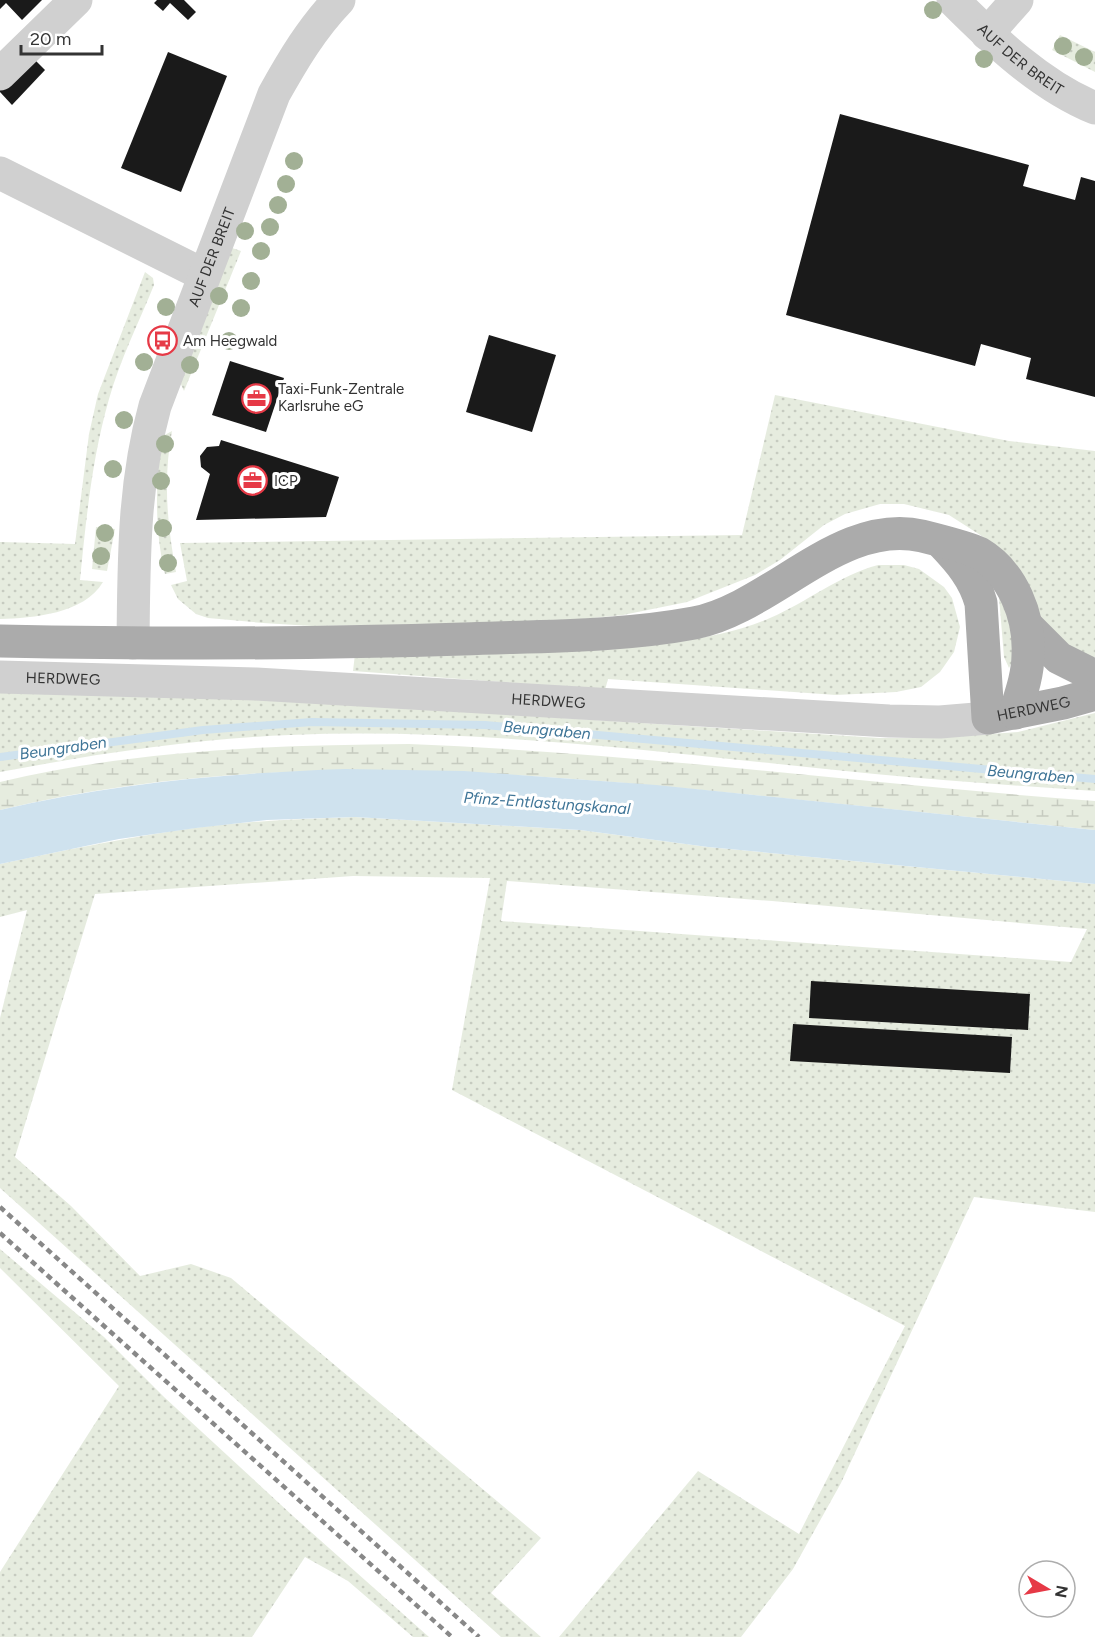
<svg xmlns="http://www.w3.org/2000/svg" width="1095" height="1637" viewBox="0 0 1095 1637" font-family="Figtree,sans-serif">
  <defs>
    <pattern id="grass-dots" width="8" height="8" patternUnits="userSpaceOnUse" patternTransform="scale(1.5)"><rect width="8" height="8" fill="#e6ecdf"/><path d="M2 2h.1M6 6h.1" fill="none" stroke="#c6cbc0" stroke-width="1.8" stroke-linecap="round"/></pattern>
    <pattern id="wetland-marsh" width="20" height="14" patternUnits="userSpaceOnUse" patternTransform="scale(1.5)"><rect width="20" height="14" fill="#e6ecdf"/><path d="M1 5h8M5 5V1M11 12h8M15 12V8" fill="none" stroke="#c6cbc0"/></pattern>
  </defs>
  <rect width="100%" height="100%" fill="#fff"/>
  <g fill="url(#grass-dots)" fill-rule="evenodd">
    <polygon points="1060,35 1095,52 1095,72 1052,50"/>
    <polygon points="232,248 241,251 184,391 179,380"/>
    <path d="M145,272L153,278L154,285C139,322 120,360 109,399C92,458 86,520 80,580L103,582C84,614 33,618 0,619V542L75,544L89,434L98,394Z"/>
    <polygon points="775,395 1009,441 1095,451 1095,657 1078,657 1055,640 988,540 949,515 904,504 880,504 845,514 824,525 780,560 755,575 687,602 623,615 542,623 312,626 263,623 208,618 196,614 178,599 171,585 187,581 180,543 742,535"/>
    <path d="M172,431C163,479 167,524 176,572L165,574C154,528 156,483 161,437Z"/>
    <polygon points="96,527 115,529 107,571 92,569"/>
    <path d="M878,565H904L919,569L944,587L952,598L960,627L954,652L940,672L921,687L896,692L836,695L608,679L605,690L353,671L355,654L676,642C709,637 740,631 770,618C807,602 840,575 878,565Z"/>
    <path d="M999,597H1002C1007,617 1021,648 1009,668L1004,657Z"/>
    <path d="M0,691L200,695L880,738H937L1018,732L1095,713V791C1022,786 948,781 875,774C680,755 486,727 290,735C193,739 96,754 0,772Z"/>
    <path d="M355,817L580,830L708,847L1095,884V1212L974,1197L841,1483L793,1569L741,1637H559L698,1471L799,1534L905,1326L452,1090L490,878L353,876L95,894L15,1157L71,1206L140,1276L191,1264L231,1278L541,1538L491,1593L541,1637H501L0,1188V1018L27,910L0,917V864C65,850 129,837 194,828C247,821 301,819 355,817ZM507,881L772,901L1087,929L1071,962L501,921Z"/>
    <polygon points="0,1249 104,1337 164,1397 293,1516 429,1637 413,1637 348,1581 305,1557 252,1637 0,1637 0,1572 119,1386 0,1268"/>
  </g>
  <path fill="url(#wetland-marsh)" d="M409,744C638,753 866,784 1095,801V830C978,818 860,806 743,794C492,769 248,751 0,810V782C134,750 273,745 409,744Z"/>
  <path fill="#cfe2ee" d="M345,769L464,771L656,785L1095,830V884L708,847L580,830L355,817L267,820L196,828L119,839L0,864V810C113,783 230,773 345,769Z"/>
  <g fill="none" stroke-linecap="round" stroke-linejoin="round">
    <polyline stroke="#cfe2ee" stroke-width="8" points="0,757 203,730 312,722 485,725 1095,779"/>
  </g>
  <g fill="#1a1a1a">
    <polygon points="0,0 42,0 22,20 6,3 0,9"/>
    <polygon points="157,0 184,0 196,12 188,20 170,3 163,11 154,3"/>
    <polygon points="168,52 227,76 181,192 121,168"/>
    <polygon points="29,54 45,70 12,105 0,92 0,83"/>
    <polygon points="840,114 1029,165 1023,186 1075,200 1081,177 1095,181 1095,397 1026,379 1031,358 981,344 975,366 786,315"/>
    <polygon points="489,335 556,355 532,432 466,412"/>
    <polygon points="230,361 284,378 266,432 212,415"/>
    <polygon points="221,440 339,477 326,517 196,520 210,474 201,467 200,456 207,447 219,446"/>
    <polygon points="811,981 1030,994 1028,1030 809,1018"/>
    <polygon points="793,1024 1012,1037 1010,1073 790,1061"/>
  </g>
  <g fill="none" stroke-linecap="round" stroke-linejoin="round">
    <g stroke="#d0d0d0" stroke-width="33">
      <path id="s1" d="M953,0C994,41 1041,86 1095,108"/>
      <polyline points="987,34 1017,0"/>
      <polyline points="0,74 76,0"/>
      <polyline points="0,173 204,275"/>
      <path id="s2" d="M133,643C134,561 133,486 155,406L274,94C293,60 312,28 339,0"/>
      <path id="s3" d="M0,677L256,684L889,721L940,722L988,718"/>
    </g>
    <g stroke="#ababab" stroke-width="33">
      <path id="s4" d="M942,543C960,562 974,578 981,603L988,718L1063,703L1095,694"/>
      <polyline points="1027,626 1059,658 1095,676"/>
      <path d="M0,641C154,644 309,644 463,639C539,636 619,637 694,623C772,608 840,517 922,536C934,539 969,548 979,553C1013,573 1030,617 1028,655C1028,674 1021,694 1015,713"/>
    </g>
    <g stroke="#888" stroke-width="4.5" stroke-dasharray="6 4.5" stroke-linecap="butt">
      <polyline points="0,1207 479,1637"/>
      <polyline points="0,1233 452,1637"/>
    </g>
  </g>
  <g fill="#a2b095">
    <circle cx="933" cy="10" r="9"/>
    <circle cx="1063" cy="46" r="9"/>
    <circle cx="1084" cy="57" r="9"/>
    <circle cx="984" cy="59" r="9"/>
    <circle cx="294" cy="161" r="9"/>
    <circle cx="286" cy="184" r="9"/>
    <circle cx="278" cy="205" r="9"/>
    <circle cx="270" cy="227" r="9"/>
    <circle cx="245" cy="231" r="9"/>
    <circle cx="261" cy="251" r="9"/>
    <circle cx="251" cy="281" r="9"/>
    <circle cx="219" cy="296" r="9"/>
    <circle cx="166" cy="307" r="9"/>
    <circle cx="241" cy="308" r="9"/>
    <circle cx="229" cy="341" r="9"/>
    <circle cx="144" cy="362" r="9"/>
    <circle cx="190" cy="365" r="9"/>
    <circle cx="124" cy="420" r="9"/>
    <circle cx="165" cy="444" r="9"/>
    <circle cx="113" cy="469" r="9"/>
    <circle cx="161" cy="481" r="9"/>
    <circle cx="163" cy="528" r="9"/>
    <circle cx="105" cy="533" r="9"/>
    <circle cx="101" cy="556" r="9"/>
    <circle cx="168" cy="563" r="9"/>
  </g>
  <defs>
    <symbol id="bus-ring" viewBox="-11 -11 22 22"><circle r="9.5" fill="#fff" stroke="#e63946" stroke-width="1.5"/><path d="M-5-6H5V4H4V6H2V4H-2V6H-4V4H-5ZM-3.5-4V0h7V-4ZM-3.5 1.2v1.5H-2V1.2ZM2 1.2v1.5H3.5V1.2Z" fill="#e63946"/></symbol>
    <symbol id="office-ring" viewBox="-11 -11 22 22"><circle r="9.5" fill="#fff" stroke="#e63946" stroke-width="1.5"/><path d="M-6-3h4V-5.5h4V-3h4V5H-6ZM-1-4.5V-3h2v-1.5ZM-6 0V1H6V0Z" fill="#e63946"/></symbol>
  </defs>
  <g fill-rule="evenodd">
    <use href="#bus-ring" x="146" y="324" width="33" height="33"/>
    <use href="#office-ring" x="240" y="382" width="33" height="33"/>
    <use href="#office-ring" x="236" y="464" width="33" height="33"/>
  </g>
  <g text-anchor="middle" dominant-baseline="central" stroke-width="6" stroke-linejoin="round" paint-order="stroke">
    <g font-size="15" fill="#333" stroke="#fff">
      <text stroke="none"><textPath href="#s1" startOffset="90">AUF DER BREIT</textPath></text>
      <text stroke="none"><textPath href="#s2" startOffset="398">AUF DER BREIT</textPath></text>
      <text stroke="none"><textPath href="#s3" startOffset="63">HERDWEG</textPath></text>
      <text stroke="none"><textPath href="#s3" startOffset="549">HERDWEG</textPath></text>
      <text stroke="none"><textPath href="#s4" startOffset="234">HERDWEG</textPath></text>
    </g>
    <g font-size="15" fill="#333" stroke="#fff" text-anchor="start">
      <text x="183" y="341">Am Heegwald</text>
      <text x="278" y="389">Taxi-Funk-Zentrale<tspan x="278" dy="17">Karlsruhe eG</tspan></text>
      <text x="274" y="481">ICP</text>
    </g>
    <g font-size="16" font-style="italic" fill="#3f7597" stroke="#fff">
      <text transform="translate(547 730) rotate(5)">Beungraben</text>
      <text transform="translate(63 748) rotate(-8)">Beungraben</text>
      <text transform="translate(1031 774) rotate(5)">Beungraben</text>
      <text transform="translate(547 803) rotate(4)">Pfinz-Entlastungskanal</text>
    </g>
  </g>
  <g transform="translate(1047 1589) rotate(100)"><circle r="28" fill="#ffffff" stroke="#adadad" stroke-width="1.5"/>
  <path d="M0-4.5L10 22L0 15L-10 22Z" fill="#e63946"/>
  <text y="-9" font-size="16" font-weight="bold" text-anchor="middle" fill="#333333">N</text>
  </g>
  <path d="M21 45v9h81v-9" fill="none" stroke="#333333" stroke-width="3"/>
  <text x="30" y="45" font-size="18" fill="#333333" stroke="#ffffff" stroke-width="4.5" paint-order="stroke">20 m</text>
</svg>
